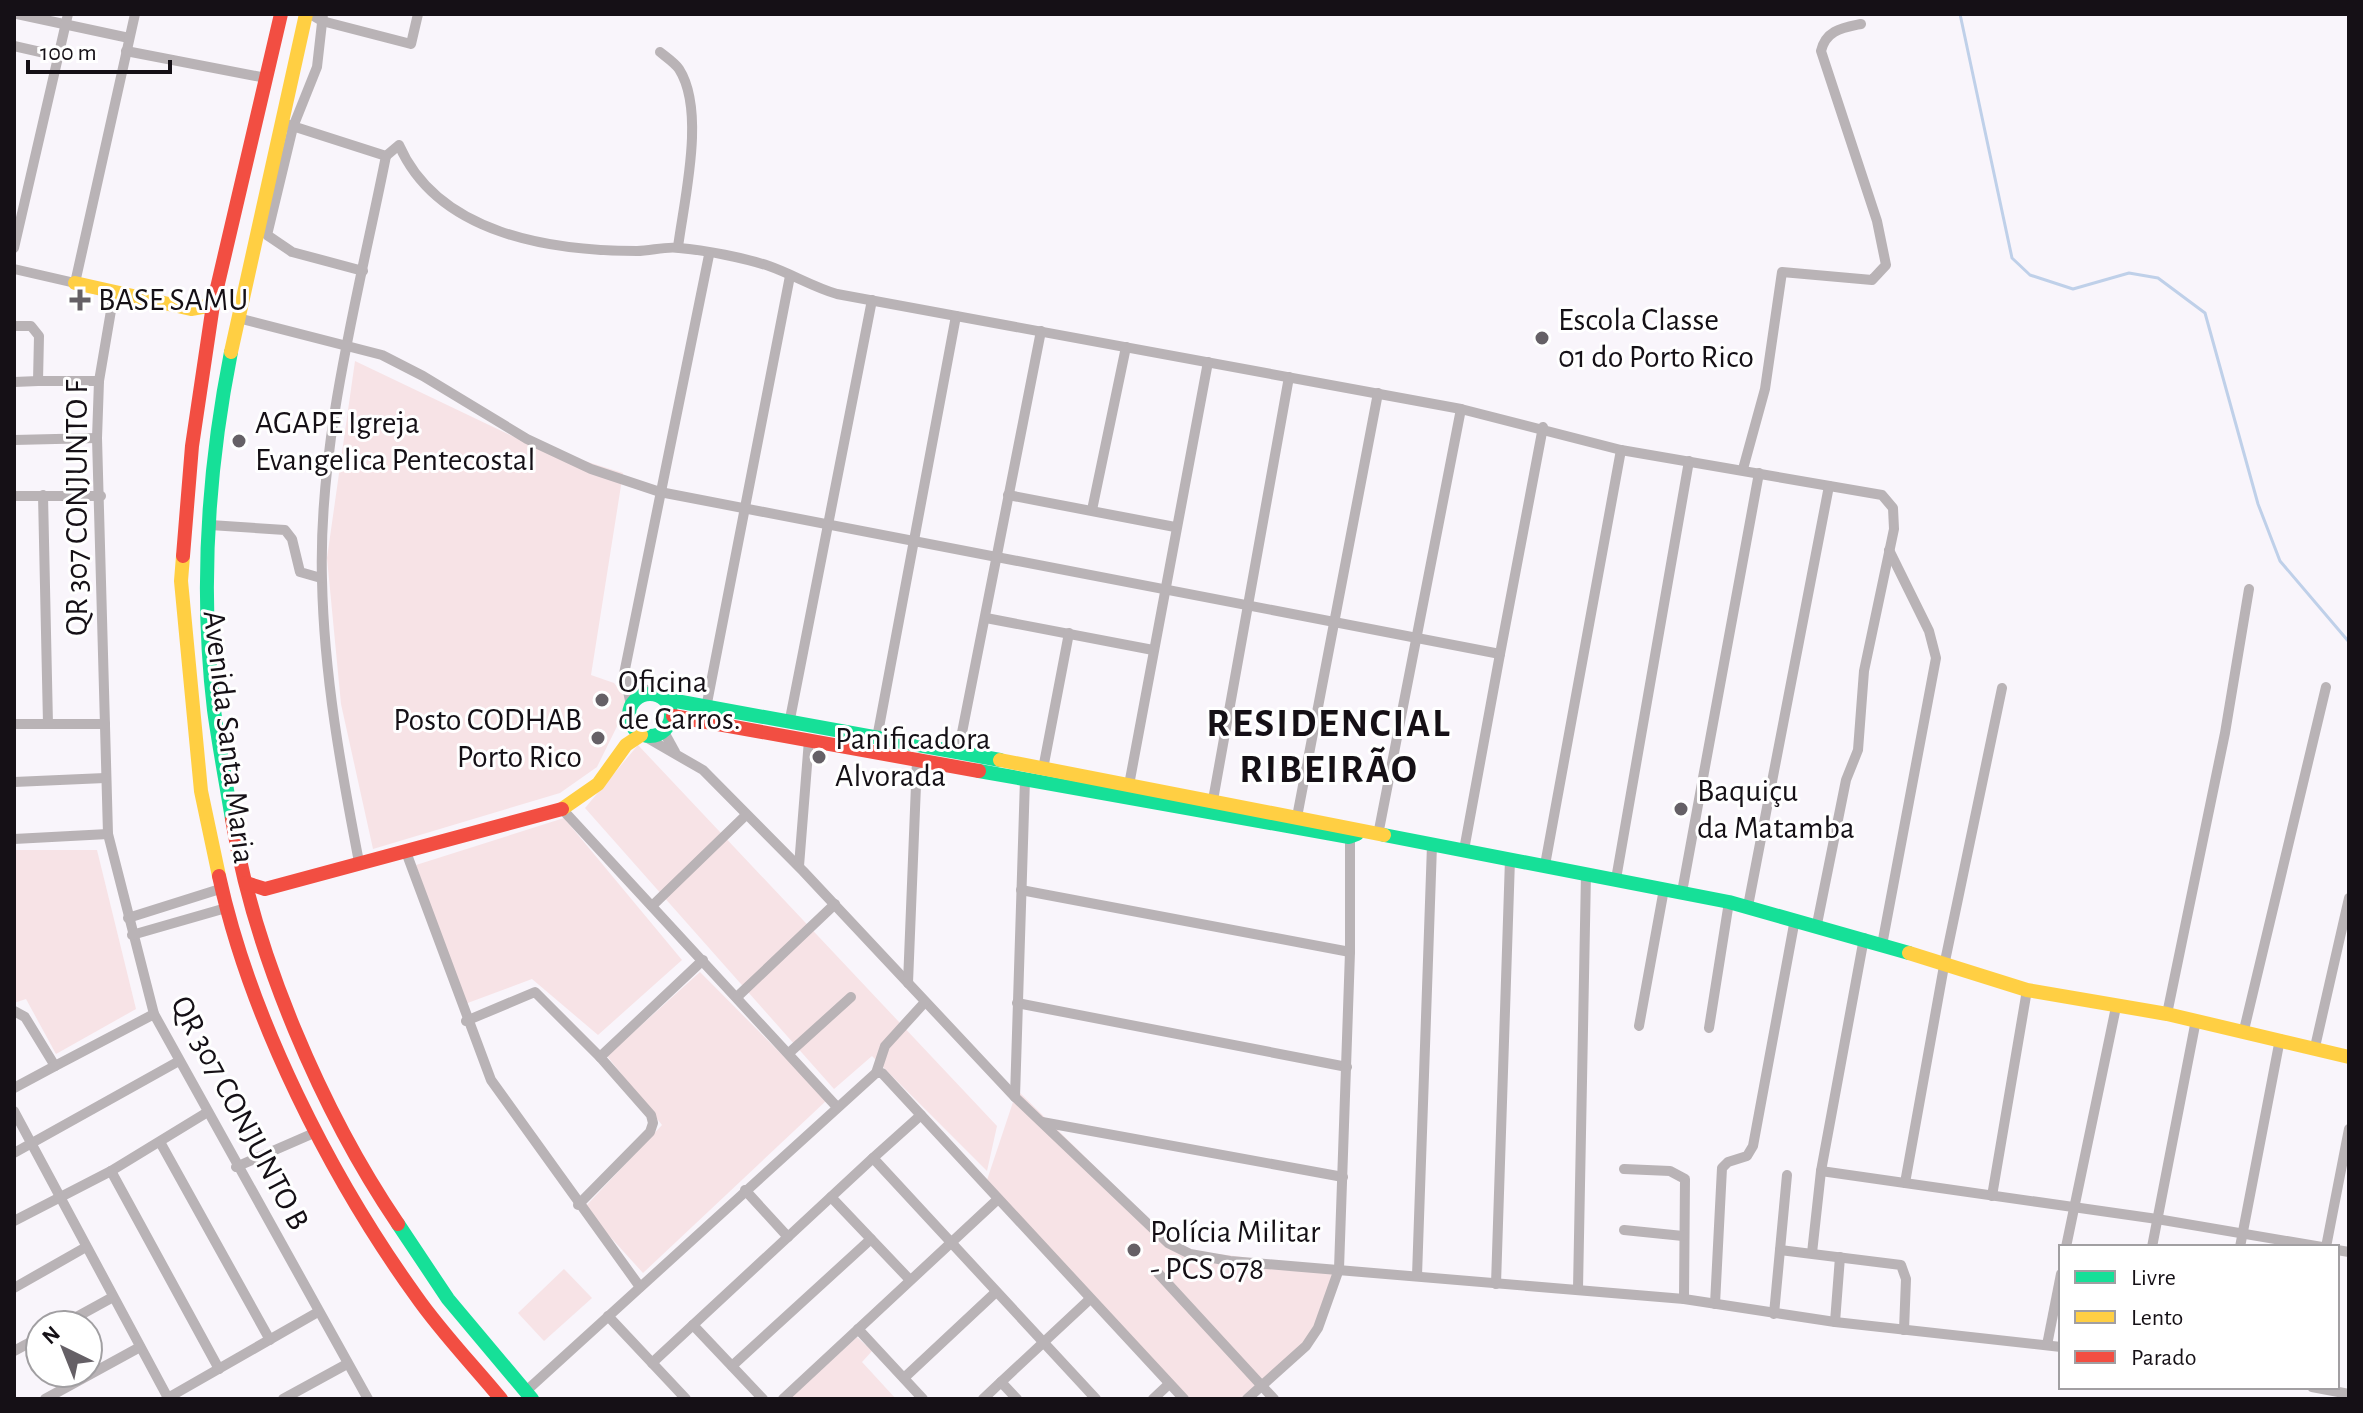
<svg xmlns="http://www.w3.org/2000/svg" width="2363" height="1413" viewBox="0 0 2363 1413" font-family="'Alegreya Sans',sans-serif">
  <rect width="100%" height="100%" fill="#f9f5fb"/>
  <g fill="#f7e3e6">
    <polygon points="355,361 527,443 623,473 591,675 614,683 629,702 597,767 560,793 373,849 341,704 327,558"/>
    <polygon points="638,745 997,1126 987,1171 872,1056 834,1089 585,808"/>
    <polygon points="564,818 682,960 598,1035 532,979 465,1004 416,865"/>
    <polygon points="14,850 97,850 136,1009 56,1054 26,999 14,1003"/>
    <polygon points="700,972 827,1100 643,1273 584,1208 662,1125 607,1056"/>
    <polygon points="1017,1090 1179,1249 1339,1269 1319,1323 1304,1346 1247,1399 1184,1399 985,1186"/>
    <polygon points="564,1269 592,1298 544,1341 518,1313"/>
    <polygon points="857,1337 872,1351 862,1362 896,1399 789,1399"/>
  </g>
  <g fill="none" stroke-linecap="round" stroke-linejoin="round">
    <polyline stroke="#bfd0e9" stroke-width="3" points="1960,14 2012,258 2030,275 2073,289 2129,273 2158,278 2205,313 2258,504 2280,561 2349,642"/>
    <g stroke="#b9b3b6" stroke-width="10">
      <polyline points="17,14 129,38"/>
      <polyline points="310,14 322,21 411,44 418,14"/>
      <polyline points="323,14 317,67 293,127 267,235 292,252 363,271"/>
      <polyline points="14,46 58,56"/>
      <polyline points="126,51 266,78"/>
      <path d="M660,52C666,57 675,63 679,69C706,111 684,200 678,247"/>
      <path d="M283,123L386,156C359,292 318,441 322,580C324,676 341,769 359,862"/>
      <path d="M386,156L399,145C438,234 550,251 637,251C651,251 665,246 679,248C705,250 745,258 769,266C792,274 813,287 837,294L1461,409L1621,450L1882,495L1893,508L1894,529L1864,671L1858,750L1846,780L1817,924"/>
      <polyline points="14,248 68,14"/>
      <polyline points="14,269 75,283 135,14"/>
      <polyline points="114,293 99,381 97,438 108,834 154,1014 368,1399"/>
      <polyline points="238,318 382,355 423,376 527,439 591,469 660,492 1500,654 1543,427"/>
      <polyline points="14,326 31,326 39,336 38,381 14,382"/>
      <polyline points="38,381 99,381"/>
      <polyline points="14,440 97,438"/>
      <path d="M1743,469L1765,389L1782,272L1872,280L1886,265L1877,221L1821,51C1826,30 1842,28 1861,24"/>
      <polyline points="43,495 48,724"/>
      <polyline points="1008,495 1175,527"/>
      <polyline points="14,496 101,496"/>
      <polyline points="1092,510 1126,347"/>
      <polyline points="210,525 285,530 292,539 300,572 321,578"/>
      <polyline points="986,618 1153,650"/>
      <polyline points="626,675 651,694"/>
      <polyline points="707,703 790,276"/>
      <polyline points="631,705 624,674 709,255"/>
      <polyline points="790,719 872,300"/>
      <polyline points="14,724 105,724"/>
      <polyline points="664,732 675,752"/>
      <polyline points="644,736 703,770 803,871 1015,1097 1168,1243 1190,1254 1230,1261 1684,1299 1835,1322 2061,1347"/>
      <polyline points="877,738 956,316"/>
      <polyline points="958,753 1041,331"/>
      <polyline points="1043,769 1069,633"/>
      <polyline points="14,782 105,778"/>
      <polyline points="1129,785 1208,362"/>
      <polyline points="1213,800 1289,377"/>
      <polyline points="562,809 837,1107"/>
      <polyline points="1297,817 1378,393"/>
      <polyline points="1378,835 1461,409"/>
      <polyline points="14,839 108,834"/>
      <polyline points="1464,850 1500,654"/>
      <polyline points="406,852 491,1080 640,1287"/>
      <polyline points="1545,865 1621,450"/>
      <polyline points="799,866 809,740"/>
      <polyline points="1616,879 1689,461"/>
      <polyline points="1021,890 1350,952"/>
      <polyline points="1682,892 1759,473"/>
      <polyline points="652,906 746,815"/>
      <polyline points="1748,906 1829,486"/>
      <polyline points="128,918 220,889"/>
      <polyline points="132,935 226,908"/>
      <polyline points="1864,938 1821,1171 2157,1219 2322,1247"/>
      <polyline points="1882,945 1936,658 1929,631 1889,550"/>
      <polyline points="908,983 917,760"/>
      <polyline points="738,996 835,904"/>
      <polyline points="1017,1003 1347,1067"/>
      <polyline points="14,1011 25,1017 55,1066 154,1014"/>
      <polyline points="2167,1014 2225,733 2249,589"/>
      <polyline points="466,1021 535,992 600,1057 651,1115 653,1123 650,1132 578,1205"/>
      <polyline points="1639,1026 1664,889"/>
      <polyline points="1709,1028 1729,902"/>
      <polyline points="2244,1030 2326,687"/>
      <polyline points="2315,1047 2349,898"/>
      <polyline points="789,1053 851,997"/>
      <polyline points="600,1057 703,960"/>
      <polyline points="876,1073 882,1073 1184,1399"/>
      <polyline points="14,1088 55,1066"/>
      <polyline points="1015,1097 1025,779"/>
      <polyline points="14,1111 168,1398"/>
      <polyline points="921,1115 873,1158 1096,1399"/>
      <polyline points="1042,1122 1343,1177"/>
      <polyline points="160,1142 270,1340"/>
      <polyline points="14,1153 179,1061"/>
      <polyline points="236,1167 314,1133"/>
      <polyline points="1624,1169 1670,1171 1685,1179 1684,1299"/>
      <polyline points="111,1171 219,1369"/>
      <polyline points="1905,1183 1944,966 2002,688"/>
      <polyline points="745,1190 788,1237"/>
      <polyline points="1992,1196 2027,990"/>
      <polyline points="831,1197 910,1280"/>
      <polyline points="14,1221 111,1171 206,1113"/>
      <polyline points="1624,1230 1683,1236"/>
      <polyline points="2066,1247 2116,1007"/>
      <polyline points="2152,1247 2196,1020"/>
      <polyline points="2240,1247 2280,1039"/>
      <polyline points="2326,1247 2349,1129"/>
      <polyline points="1780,1250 1901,1265 1906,1279 1904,1330"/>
      <polyline points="2337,1250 2349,1252"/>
      <polyline points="1812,1253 1821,1171"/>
      <polyline points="1158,1273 1274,1399"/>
      <polyline points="1417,1276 1432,845"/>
      <polyline points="1496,1284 1510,859"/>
      <polyline points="14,1288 86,1247"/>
      <polyline points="1578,1289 1586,873"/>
      <polyline points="1715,1304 1722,1168 1728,1162 1747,1156 1753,1146 1795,919"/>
      <polyline points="1774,1314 1787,1175"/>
      <polyline points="608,1316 686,1399"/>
      <polyline points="1835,1322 1840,1257"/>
      <polyline points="62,1325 113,1297"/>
      <polyline points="693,1325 763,1399"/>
      <polyline points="858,1329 923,1399"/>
      <polyline points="2047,1345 2061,1274"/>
      <polyline points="14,1351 40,1337"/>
      <polyline points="652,1363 873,1158"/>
      <polyline points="732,1366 871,1239"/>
      <polyline points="904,1378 996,1292"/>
      <polyline points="2312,1387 2349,1394"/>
      <polyline points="525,1392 876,1073 885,1046 925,1002"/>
      <polyline points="45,1399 140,1347"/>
      <polyline points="166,1399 318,1312"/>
      <polyline points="283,1399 347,1364"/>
      <polyline points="783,1399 997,1200"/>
      <polyline points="983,1399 1001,1382"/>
      <polyline points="1017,1399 1001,1382 1090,1299"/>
      <polyline points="1153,1399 1169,1384"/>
      <polyline points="1247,1399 1306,1346 1318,1328 1339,1269 1350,952 1350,833"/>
    </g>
    <g stroke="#16e098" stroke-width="14">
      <path d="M231,352C208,468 200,592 214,710C219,746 226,783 232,819"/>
      <circle cx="650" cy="715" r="21"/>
      <polyline points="665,699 1000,760"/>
      <polyline points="979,771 1349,837 1357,834"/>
      <polyline points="1384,835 1729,902 1909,953"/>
      <polyline points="398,1224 448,1299 532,1399"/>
    </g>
    <g stroke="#ffcf43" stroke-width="14">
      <polyline points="75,283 191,309 213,305"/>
      <polyline points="231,352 306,14"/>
      <polyline points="183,556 181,581 201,791 219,876"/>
      <polyline points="1000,760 1384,835"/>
      <polyline points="562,809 598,784 626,745 641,735"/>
      <polyline points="1909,953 2027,990 2167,1014 2349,1057"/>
    </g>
    <g stroke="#f24e42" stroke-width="14">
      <polyline points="183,556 192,446 213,305 281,14"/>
      <polyline points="673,716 979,771"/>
      <path d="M232,819C254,953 322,1112 398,1224"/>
      <path d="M219,876C250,1018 331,1178 416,1296C441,1332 473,1365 501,1399"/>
      <polyline points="246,883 265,889 562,809"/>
    </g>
  </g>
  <g fill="#656066" stroke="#fff" stroke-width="3">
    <path d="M76 288h8v8h8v8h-8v8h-8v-8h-8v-8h8z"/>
    <circle cx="1542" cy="338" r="8"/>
    <circle cx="239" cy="441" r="8"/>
    <circle cx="602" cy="700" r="8"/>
    <circle cx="598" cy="738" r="8"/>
    <circle cx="819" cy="757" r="8"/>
    <circle cx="1681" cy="809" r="8"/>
    <circle cx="1134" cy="1250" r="8"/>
  </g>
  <g text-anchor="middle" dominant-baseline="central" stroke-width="6" stroke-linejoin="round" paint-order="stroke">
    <g font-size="32" fill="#151016" stroke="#fff" text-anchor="start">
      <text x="98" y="300">BASE SAMU</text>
      <text x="1558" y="320">Escola Classe<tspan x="1558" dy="37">01 do Porto Rico</tspan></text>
      <text x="255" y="423">AGAPE Igreja<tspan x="255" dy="37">Evangelica Pentecostal</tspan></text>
      <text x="618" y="682">Oficina<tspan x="618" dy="37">de Carros.</tspan></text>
      <text x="582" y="720" text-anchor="end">Posto CODHAB<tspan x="582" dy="37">Porto Rico</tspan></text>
      <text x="835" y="739">Panificadora<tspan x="835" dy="37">Alvorada</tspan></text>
      <text x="1697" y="791">Baquiçu<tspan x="1697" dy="37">da Matamba</tspan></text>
      <text x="1150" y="1232">Polícia Militar<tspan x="1150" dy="37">- PCS 078</tspan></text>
    </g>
    <g font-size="32" fill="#151016" stroke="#fff">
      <text transform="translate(77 508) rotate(-90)">QR 307 CONJUNTO F</text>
      <text transform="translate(229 737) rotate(83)">Avenida Santa Maria</text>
      <text transform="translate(240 1113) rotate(62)">QR 307 CONJUNTO B</text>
    </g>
    <g font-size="40" font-weight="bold" letter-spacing="2" fill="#151016" stroke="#fff">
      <text x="1329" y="724">RESIDENCIAL<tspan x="1329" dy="46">RIBEIRÃO</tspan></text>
    </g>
  </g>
  <rect width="2363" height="1413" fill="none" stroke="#151016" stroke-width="32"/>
  <rect x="2059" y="1245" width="280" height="144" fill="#ffffff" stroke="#a19fa2" stroke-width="2"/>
  <rect x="2075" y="1271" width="40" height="12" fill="#16e098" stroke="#a19fa2" stroke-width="2"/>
  <text x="2131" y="1285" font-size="24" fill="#151016">Livre</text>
  <rect x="2075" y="1311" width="40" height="12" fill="#ffcf43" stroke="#a19fa2" stroke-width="2"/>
  <text x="2131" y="1325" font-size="24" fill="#151016">Lento</text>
  <rect x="2075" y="1351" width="40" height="12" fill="#f24e42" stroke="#a19fa2" stroke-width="2"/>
  <text x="2131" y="1365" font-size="24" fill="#151016">Parado</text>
  <g transform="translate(64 1349) rotate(317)"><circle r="38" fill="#ffffff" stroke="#a19fa2" stroke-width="2"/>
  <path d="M0-6L14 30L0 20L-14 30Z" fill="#656066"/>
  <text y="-12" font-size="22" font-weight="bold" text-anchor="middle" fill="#151016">N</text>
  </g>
  <path d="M28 60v12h142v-12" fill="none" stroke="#151016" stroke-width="4"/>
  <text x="40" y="60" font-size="24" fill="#151016" stroke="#ffffff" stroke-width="6" paint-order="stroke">100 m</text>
</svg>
